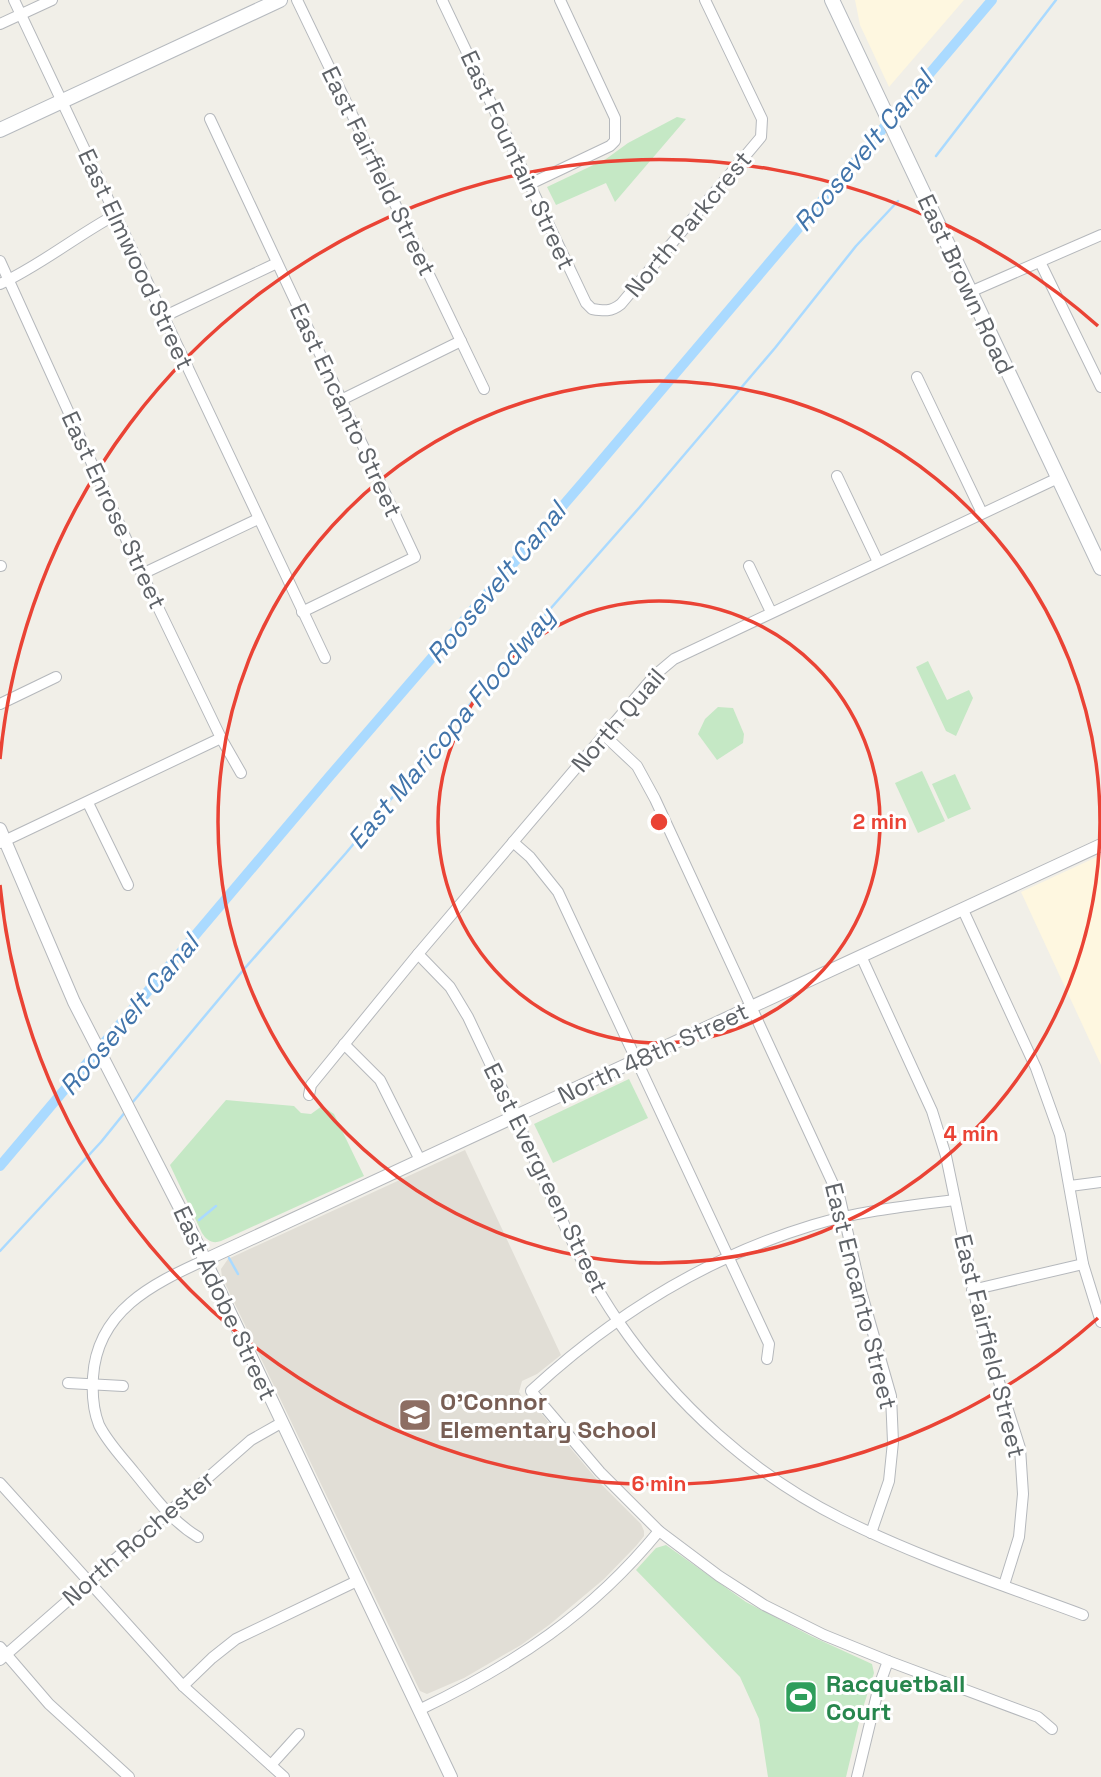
<svg xmlns="http://www.w3.org/2000/svg" width="1101" height="1777" viewBox="0 0 1101 1777" font-family="'Space Grotesk',sans-serif">
  <rect width="100%" height="100%" fill="#f1efe8"/>
  <g fill="#fef7e0">
    <polygon points="855,0 964,0 889,87 860,25"/>
    <polygon points="1101,855 1101,1065 1021,892"/>
  </g>
  <polygon fill="#e1ded6" points="465,1150 561,1355 537,1374 522,1381 519,1392 522,1397 535,1406 599,1482 641,1524 644,1531 644,1536 636,1546 604,1579 549,1625 521,1645 464,1678 427,1694 420,1691 222,1277 221,1269 228,1259"/>
  <g fill="#c5e8c5">
    <polygon points="677,117 686,119 615,202 606,183 556,205 547,187 606,159 628,143"/>
    <polygon points="928,661 947,700 969,690 973,698 956,736 946,731 916,667"/>
    <polygon points="718,707 733,708 744,734 743,743 717,760 698,734 705,719"/>
    <polygon points="922,771 945,821 918,833 895,783"/>
    <polygon points="955,774 971,809 948,819 932,784"/>
    <polygon points="629,1079 648,1118 553,1163 534,1124"/>
    <path d="M226,1100L294,1106L301,1113L311,1114L322,1106L334,1114L364,1176L221,1241C213,1244 207,1241 202,1233L170,1165Z"/>
    <polygon points="666,1545 746,1602 811,1636 872,1664 874,1673 861,1714 846,1777 768,1777 759,1719 740,1677 636,1570 656,1548"/>
  </g>
  <g fill="none" stroke-linecap="round" stroke-linejoin="round">
    <g stroke="#aadaff" stroke-width="2.5">
      <polyline points="936,156 1056,0"/>
      <polyline points="132,1103 245,968 346,853 537,624 639,508 775,348 856,246 898,201"/>
      <polyline points="199,1220 216,1206"/>
      <polyline points="0,1251 101,1142 126,1111"/>
      <polyline points="229,1258 238,1274"/>
    </g>
    <polyline stroke="#aadaff" stroke-width="10" points="0,1166 329,777 585,480 992,0"/>
    <defs>
      <g id="minor">
        <polyline points="14,0 325,658"/>
        <polyline points="297,0 484,389"/>
        <path d="M442,0L586,303L592,309C604,311 611,312 621,304L761,137L762,119L705,0"/>
        <polyline points="0,24 52,0"/>
        <polyline points="210,119 415,557 302,612"/>
        <polyline points="530,184 610,146 615,141 615,118 560,0"/>
        <polyline points="0,261 142,574 221,738 241,773"/>
        <polyline points="1040,262 1101,387"/>
        <path d="M0,284C41,265 76,236 115,215"/>
        <polyline points="970,292 1101,235"/>
        <polyline points="163,317 277,263"/>
        <polyline points="917,377 982,513"/>
        <polyline points="341,400 461,341"/>
        <polyline points="837,476 878,562"/>
        <polyline points="0,566 1,566"/>
        <polyline points="749,566 771,612"/>
        <polyline points="142,574 258,519"/>
        <polyline points="0,704 56,677"/>
        <polyline points="604,735 637,766 655,799 840,1199 861,1291 891,1396 893,1442 889,1481 871,1533"/>
        <polyline points="88,803 128,885"/>
        <polyline points="513,842 530,857 558,892 769,1344 767,1359"/>
        <polyline points="0,843 221,738"/>
        <polyline points="963,910 1036,1068 1060,1135 1083,1264 1101,1322"/>
        <path d="M418,954L450,987L468,1017C489,1062 511,1106 531,1152C557,1209 582,1269 618,1321C675,1404 752,1474 842,1519C920,1558 1003,1585 1083,1615"/>
        <polyline points="861,956 932,1111 946,1156 981,1325 1020,1448 1023,1494 1019,1537 1004,1585"/>
        <polyline points="344,1044 380,1080 420,1160"/>
        <polyline points="309,1095 311,1085 418,954 655,675 674,659 1058,478"/>
        <polyline points="1070,1186 1101,1182"/>
        <path d="M955,1200C907,1206 859,1211 813,1225C707,1257 612,1316 531,1391L600,1472L659,1531L719,1576L764,1605L824,1635L888,1661L1038,1717L1052,1729"/>
        <polyline points="972,1290 1083,1264"/>
        <polyline points="68,1383 123,1386"/>
        <polyline points="0,1483 183,1686 284,1777"/>
        <path d="M198,1537C171,1521 154,1496 134,1472C122,1457 108,1443 99,1425C93,1410 92,1393 93,1377C97,1311 152,1284 205,1260"/>
        <polyline points="0,1647 49,1704 129,1777"/>
        <polyline points="0,1660 251,1440 281,1423"/>
        <polyline points="183,1686 212,1658 236,1639 357,1581"/>
        <path d="M419,1710C515,1664 591,1614 659,1531"/>
        <polyline points="271,1765 299,1734"/>
        <polyline points="857,1777 879,1686 888,1661"/>
      </g>
      <g id="tertiary">
        <polyline points="0,829 74,1002 184,1216 451,1777"/>
        <polyline points="205,1260 1101,845"/>
      </g>
      <g id="secondary">
        <polyline points="832,0 1101,568"/>
        <polyline points="0,130 280,0"/>
      </g>
    </defs>
    <use href="#minor" stroke="#b5b8bc" stroke-width="12"/>
    <use href="#tertiary" stroke="#b5b8bc" stroke-width="14"/>
    <use href="#secondary" stroke="#b6babf" stroke-width="16"/>
    <use href="#minor" stroke="#fff" stroke-width="10"/>
    <use href="#tertiary" stroke="#fff" stroke-width="12"/>
    <use href="#secondary" stroke="#fff" stroke-width="14"/>
  </g>
  <g fill="none" stroke="#ea4335" stroke-width="3.5">
    <circle cx="659" cy="822" r="221"/>
    <circle cx="659" cy="822" r="441"/>
    <path d="M1098 1318A662 662 0 0 1 0 885M0 759A662 662 0 0 1 1098 326"/>
  </g>
  <defs>
    <symbol id="school-square" viewBox="-11 -11 22 22"><rect x="-9" y="-9" width="18" height="18" rx="4" fill="#8d6e63" stroke="#fff"/><path d="M0-5L7-2L0 1L-7-2ZM-4 1L0 2.5L4 1V4Q0 6-4 4Z" fill="#fff"/></symbol>
    <symbol id="stadium-square" viewBox="-11 -11 22 22"><rect x="-9" y="-9" width="18" height="18" rx="4" fill="#2e9e5b" stroke="#fff"/><path d="M0-5a6.5 5 0 1 0 0 10a6.5 5 0 1 0 0-10ZM-3.5-1.8h7v3.6h-7Z" fill="#fff"/></symbol>
  </defs>
  <g fill-rule="evenodd">
    <use href="#school-square" x="396" y="1396" width="38" height="38"/>
    <use href="#stadium-square" x="782" y="1678" width="38" height="38"/>
  </g>
  <g text-anchor="middle" dominant-baseline="central" stroke-width="6" stroke-linejoin="round" paint-order="stroke">
    <g font-size="24" fill="#5f6368" stroke="#fff">
      <text transform="translate(518 160) rotate(65)">East Fountain Street</text>
      <text transform="translate(379 171) rotate(64)">East Fairfield Street</text>
      <text transform="translate(688 224) rotate(-50)">North Parkcrest</text>
      <text transform="translate(136 259) rotate(65)">East Elmwood Street</text>
      <text transform="translate(966 284) rotate(65)">East Brown Road</text>
      <text transform="translate(346 410) rotate(65)">East Encanto Street</text>
      <text transform="translate(114 510) rotate(65)">East Enrose Street</text>
      <text transform="translate(618 720) rotate(-49)">North Quail</text>
      <text transform="translate(653 1053) rotate(-25)">North 48th Street</text>
      <text transform="translate(546 1178) rotate(64)">East Evergreen Street</text>
      <text transform="translate(861 1296) rotate(76)">East Encanto Street</text>
      <text transform="translate(225 1303) rotate(65)">East Adobe Street</text>
      <text transform="translate(990 1346) rotate(76)">East Fairfield Street</text>
      <text transform="translate(138 1538) rotate(-41)">North Rochester</text>
    </g>
    <g font-size="24" font-weight="bold" fill="#785e54" stroke="#fff" text-anchor="start">
      <text x="440" y="1401">O'Connor<tspan x="440" dy="28">Elementary School</tspan></text>
    </g>
    <g font-size="24" font-weight="bold" fill="#27864d" stroke="#fff" text-anchor="start">
      <text x="826" y="1683">Racquetball<tspan x="826" dy="28">Court</tspan></text>
    </g>
    <g font-size="26" font-style="italic" fill="#4174aa" stroke="#fff">
      <text transform="translate(863 151) rotate(-50)">Roosevelt Canal</text>
      <text transform="translate(496 583) rotate(-50)">Roosevelt Canal</text>
      <text transform="translate(451 728) rotate(-50)">East Maricopa Floodway</text>
      <text transform="translate(129 1015) rotate(-50)">Roosevelt Canal</text>
    </g>
  </g>
  <circle cx="659" cy="822" r="10" fill="#ea4335" stroke="#fff" stroke-width="3.5"/>
  <g font-size="21" text-anchor="middle" font-weight="bold" fill="#ea4335" stroke="#fff" stroke-width="6" stroke-linejoin="round" paint-order="stroke">
    <text x="880" y="829">2 min</text>
    <text x="971" y="1141">4 min</text>
    <text x="659" y="1491">6 min</text>
  </g>
</svg>
